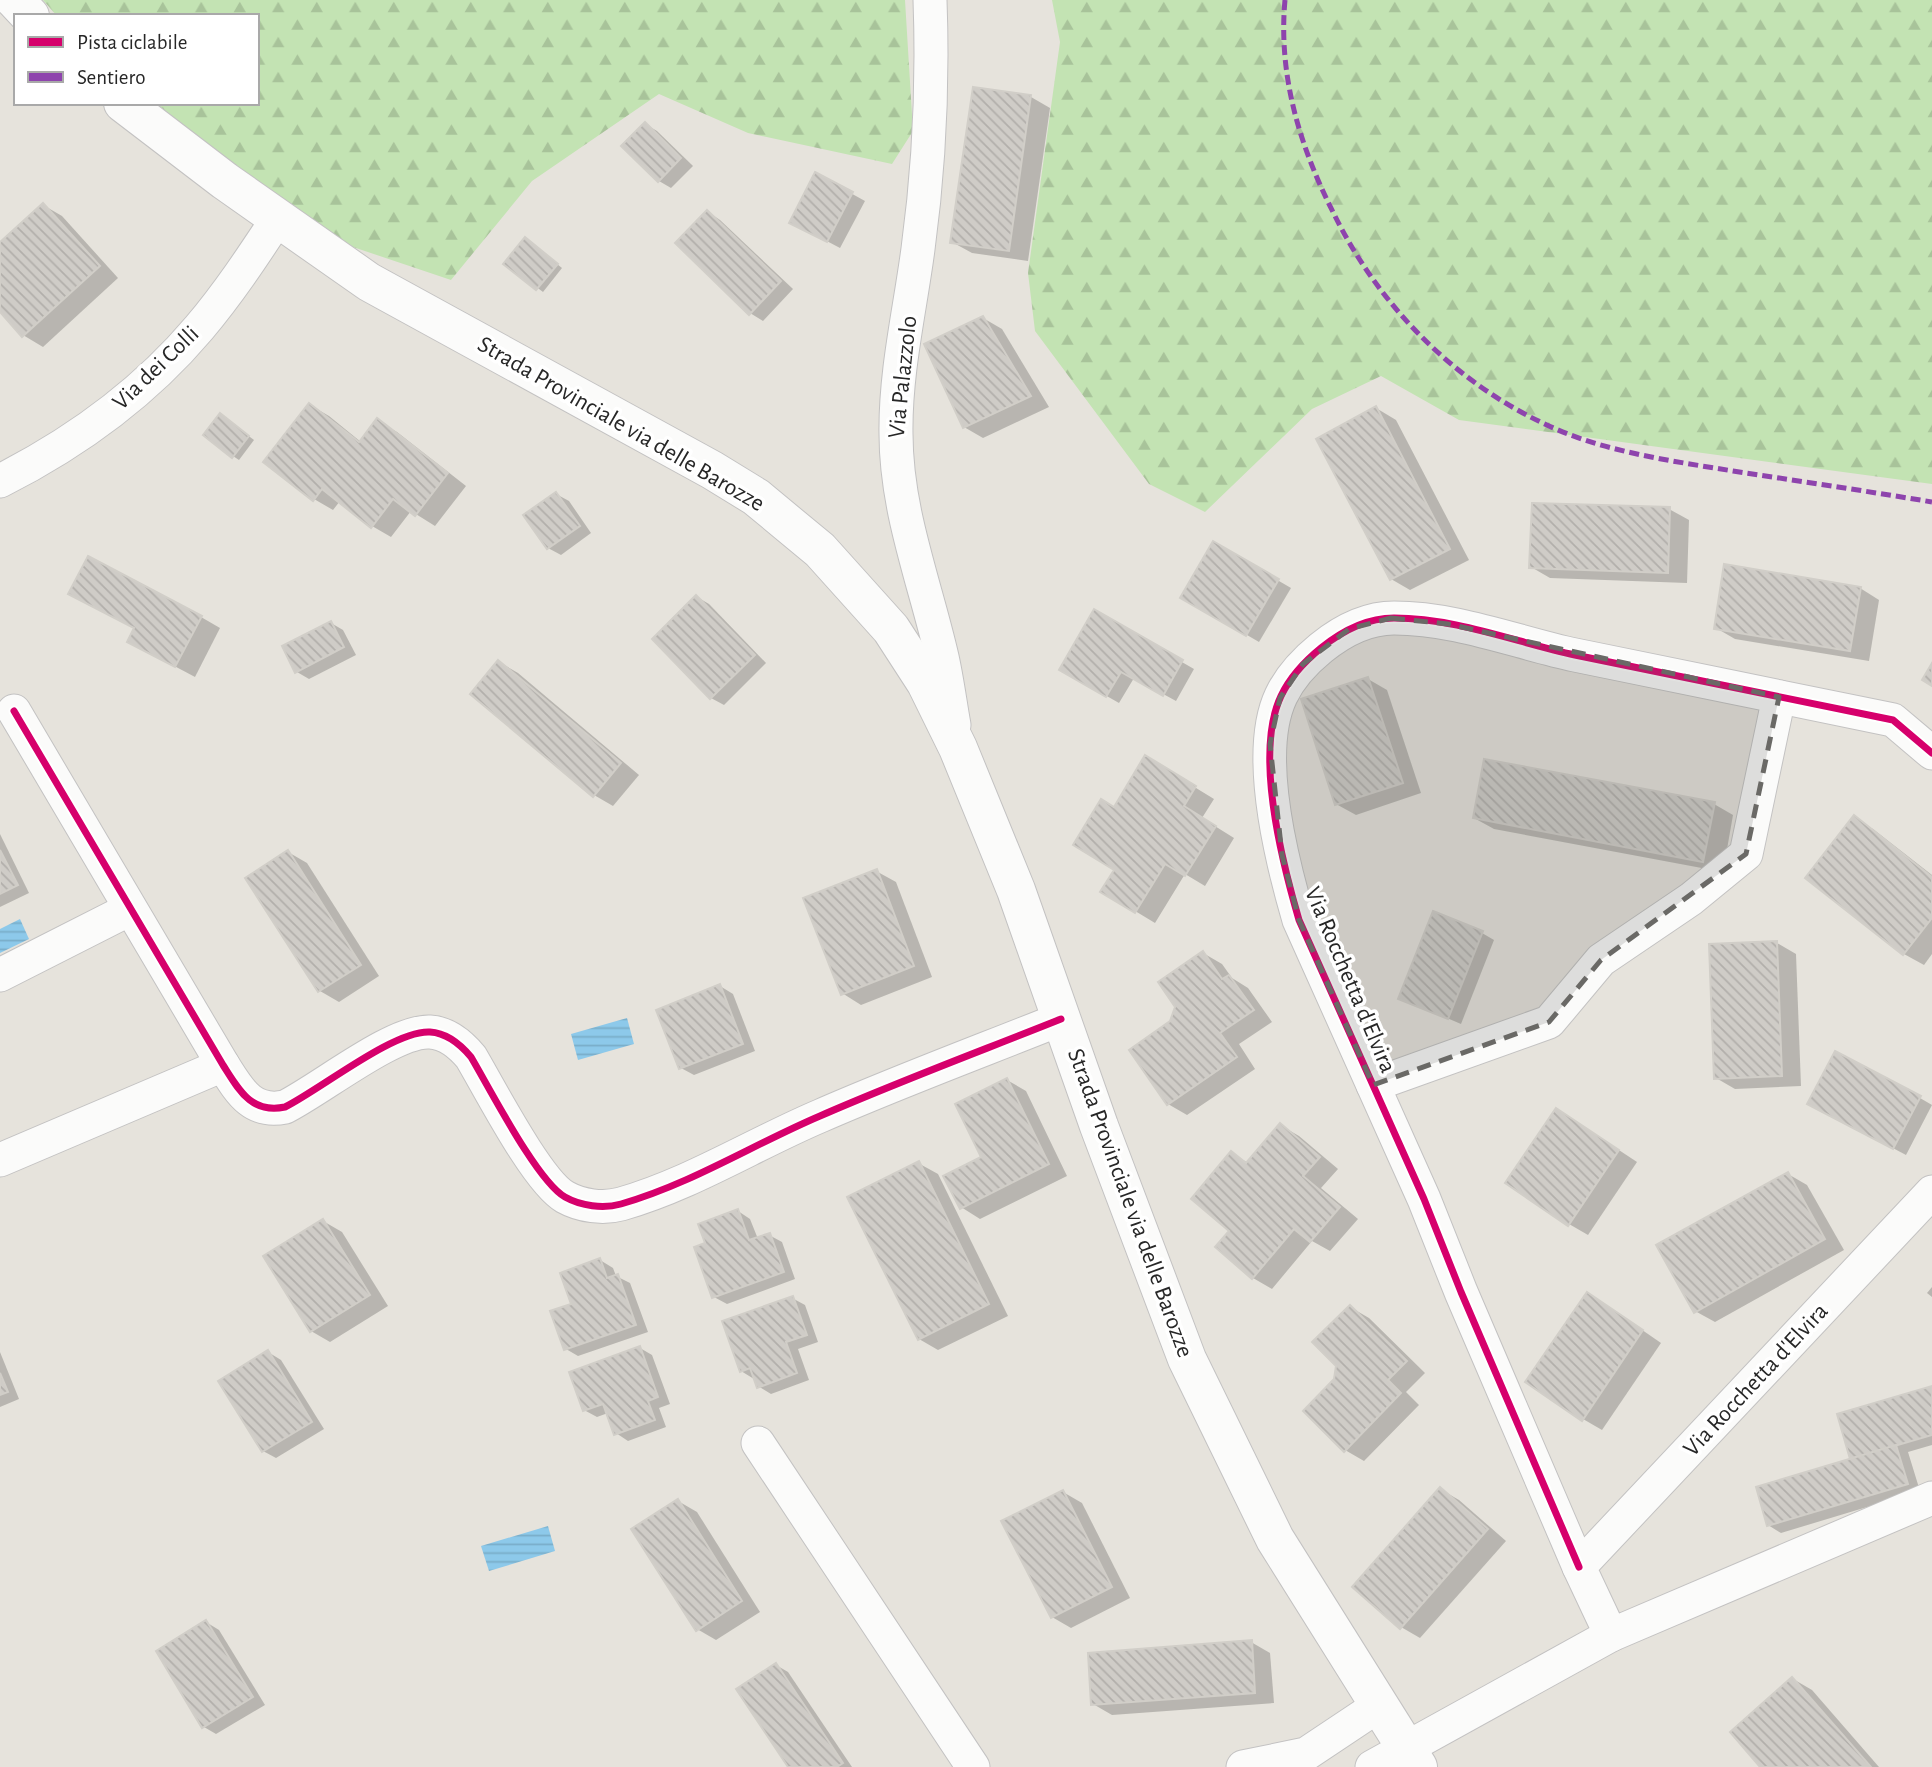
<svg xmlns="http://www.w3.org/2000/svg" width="1932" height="1767" viewBox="0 0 1932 1767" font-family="'Alegreya Sans',sans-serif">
  <defs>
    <pattern id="forest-firs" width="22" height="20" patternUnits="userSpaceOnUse" patternTransform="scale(1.75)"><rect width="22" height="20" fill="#c3e3b3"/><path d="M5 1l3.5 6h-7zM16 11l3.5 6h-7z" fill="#a8c39a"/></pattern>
    <pattern id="water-rules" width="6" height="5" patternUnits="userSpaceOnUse" patternTransform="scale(1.75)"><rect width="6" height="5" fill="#8dc9ea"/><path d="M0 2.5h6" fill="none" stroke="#7aadc9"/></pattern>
    <pattern id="building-back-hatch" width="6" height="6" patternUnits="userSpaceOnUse" patternTransform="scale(1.75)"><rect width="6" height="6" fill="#cfccc7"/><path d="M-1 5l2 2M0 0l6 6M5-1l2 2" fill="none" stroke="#b2afab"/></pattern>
  </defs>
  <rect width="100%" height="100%" fill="#e6e3dc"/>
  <g fill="url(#forest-firs)">
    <polygon points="43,0 905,0 913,131 892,164 748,133 659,94 532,181 451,280 350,246 213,153 156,103 257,103 257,16 57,16"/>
    <polygon points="1052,0 1932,0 1932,484 1459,420 1381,376 1312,409 1205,512 1149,484 1035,331 1028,273 1060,42"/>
  </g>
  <g fill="url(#water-rules)">
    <polygon points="20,919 29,939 0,953 0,929"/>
    <polygon points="627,1018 634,1044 578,1060 571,1034"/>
    <polygon points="548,1526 555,1551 489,1571 481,1546"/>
  </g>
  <g fill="#0003">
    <polygon points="1031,97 1050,108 1028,261 972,253 952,242"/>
    <polygon points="645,124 657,131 693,166 671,188 659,181"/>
    <polygon points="816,174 865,201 840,248 804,229"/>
    <polygon points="43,205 62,216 118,278 43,347 23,335 0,310 0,244"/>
    <polygon points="708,212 720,220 793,289 763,321 750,313"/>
    <polygon points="531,243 562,268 543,292 506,264"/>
    <polygon points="983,318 1002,329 1049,407 983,438 964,427"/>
    <polygon points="310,405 329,416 361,442 377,421 397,432 466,486 435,526 411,511 391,537 372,526 340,501 333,510 314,499"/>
    <polygon points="1376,408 1396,420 1469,560 1410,590 1391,579"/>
    <polygon points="226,419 254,440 239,460 233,456"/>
    <polygon points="556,494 569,501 591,533 561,555 548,548"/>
    <polygon points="1669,509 1689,520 1687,583 1550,578 1531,567"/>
    <polygon points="1214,543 1291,588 1259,642 1182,597"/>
    <polygon points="1860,588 1879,600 1869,661 1735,639 1716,628"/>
    <polygon points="697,597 709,604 766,663 724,705 711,698 654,639"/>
    <polygon points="1095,612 1194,669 1176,701 1134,678 1119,703 1061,670"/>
    <polygon points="201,617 220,628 195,677 148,652"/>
    <polygon points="331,623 343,630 356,655 309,679 297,672"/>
    <polygon points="499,662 518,673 639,775 613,806 594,795"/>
    <polygon points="1368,679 1387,690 1421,793 1356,815 1336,804"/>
    <polygon points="1165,769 1214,799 1202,818 1234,838 1205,886 1185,874 1155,923 1102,891 1116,869 1114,808"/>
    <polygon points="1714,804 1733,815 1723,872 1494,829 1474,818"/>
    <polygon points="1854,818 1873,829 1932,875 1932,954 1924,965 1904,954 1807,877"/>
    <polygon points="0,834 29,893 0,907"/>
    <polygon points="288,852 307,863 379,976 339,1002 320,991"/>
    <polygon points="876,871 896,882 932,977 861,1005 842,993"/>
    <polygon points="1482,933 1494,940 1461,1024 1400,998"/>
    <polygon points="1777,943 1796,954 1801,1086 1735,1089 1716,1078"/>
    <polygon points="1203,953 1222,964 1232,978 1248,988 1272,1022 1239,1044 1255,1069 1187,1115 1168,1104 1172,1023"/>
    <polygon points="720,986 733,994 755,1051 694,1075 681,1068"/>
    <polygon points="1007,1080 1026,1091 1067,1176 980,1219 961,1207 983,1158"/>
    <polygon points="1920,1098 1932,1105 1906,1155 1821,1110"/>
    <polygon points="1575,1121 1637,1162 1588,1235 1569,1224"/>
    <polygon points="1280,1125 1299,1136 1338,1169 1321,1188 1358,1219 1330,1251 1312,1241 1272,1289 1253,1278 1217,1247 1231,1230 1232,1153 1248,1163"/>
    <polygon points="918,1163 938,1174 1008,1316 938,1350 919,1339"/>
    <polygon points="1788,1174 1807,1185 1844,1250 1715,1322 1695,1311"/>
    <polygon points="738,1211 750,1219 758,1239 769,1235 782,1242 795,1279 727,1304 714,1297 707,1244"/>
    <polygon points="323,1221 342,1232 388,1306 330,1342 311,1331"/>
    <polygon points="600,1260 613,1268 616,1276 630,1283 648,1332 578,1356 566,1349 574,1305"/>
    <polygon points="1932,1287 1932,1297 1927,1293"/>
    <polygon points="792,1298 805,1305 818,1342 798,1349 809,1380 771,1394 758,1386 754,1379 741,1371"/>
    <polygon points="1606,1305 1661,1343 1602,1430 1583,1419"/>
    <polygon points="1350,1307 1369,1318 1425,1373 1406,1392 1419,1405 1364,1461 1345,1450 1336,1380"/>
    <polygon points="640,1348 652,1355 670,1404 659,1408 666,1427 628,1441 616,1433 608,1413 597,1417 584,1410"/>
    <polygon points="0,1352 19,1399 0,1407"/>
    <polygon points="268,1352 281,1360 324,1429 276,1458 263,1451"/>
    <polygon points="1932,1387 1932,1445 1908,1452 1920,1491 1781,1533 1768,1525 1852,1460"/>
    <polygon points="1440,1489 1459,1500 1506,1541 1420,1638 1401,1627"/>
    <polygon points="1063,1492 1082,1503 1130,1598 1071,1628 1052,1617"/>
    <polygon points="678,1501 697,1512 760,1612 716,1640 697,1629"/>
    <polygon points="206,1622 219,1630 265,1705 216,1734 204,1727"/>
    <polygon points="1251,1642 1270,1653 1274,1703 1112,1715 1093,1704"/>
    <polygon points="776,1665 788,1672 852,1767 790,1767"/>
    <polygon points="1793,1679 1812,1690 1879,1767 1763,1767"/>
  </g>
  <g fill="url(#building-back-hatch)" stroke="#d1cec8" stroke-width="2">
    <polygon points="973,87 1031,95 1009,251 950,243"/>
    <polygon points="645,122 681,158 658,182 621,146"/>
    <polygon points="815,172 853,192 827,242 789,223"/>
    <polygon points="43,203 100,266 22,337 0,312 0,242"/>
    <polygon points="707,210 781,281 749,315 675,243"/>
    <polygon points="525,237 558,264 536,290 503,264"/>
    <polygon points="983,316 1031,396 963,428 924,344"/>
    <polygon points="309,403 359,442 377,418 448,473 415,516 393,499 371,528 322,489 313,501 263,462"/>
    <polygon points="1376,406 1450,549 1390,580 1316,439"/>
    <polygon points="220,413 249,436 232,458 203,435"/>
    <polygon points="556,492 580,526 547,549 523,515"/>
    <polygon points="1532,503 1670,507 1668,573 1529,568"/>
    <polygon points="1213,541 1279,579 1246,636 1180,598"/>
    <polygon points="88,556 202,616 175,667 127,642 134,628 68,594"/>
    <polygon points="1724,564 1861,587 1850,651 1714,629"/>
    <polygon points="696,595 755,655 710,699 652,639"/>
    <polygon points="1094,609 1183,660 1163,696 1121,672 1106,697 1059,670"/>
    <polygon points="331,621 344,647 295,673 282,646"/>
    <polygon points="498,660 621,763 593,797 470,694"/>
    <polygon points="1932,663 1932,686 1922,680"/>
    <polygon points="1368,677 1403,783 1335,805 1301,699"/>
    <polygon points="1145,755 1196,786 1184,806 1216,826 1185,876 1165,864 1135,913 1100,892 1114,870 1073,845 1101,799 1114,807"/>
    <polygon points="1484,759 1715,802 1703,862 1473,818"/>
    <polygon points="1854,815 1932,877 1932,918 1903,955 1805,878"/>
    <polygon points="0,850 18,885 0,894"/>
    <polygon points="288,850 361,965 318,992 245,878"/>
    <polygon points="877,869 914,966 841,995 803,898"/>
    <polygon points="1433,911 1483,931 1448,1019 1398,999"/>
    <polygon points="1777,941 1782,1076 1714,1079 1709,944"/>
    <polygon points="1203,951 1222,979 1229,975 1254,1010 1220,1033 1237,1057 1167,1105 1129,1050 1170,1021 1175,1007 1158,982"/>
    <polygon points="720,984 743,1044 679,1069 656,1010"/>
    <polygon points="1835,1051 1921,1096 1893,1149 1807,1104"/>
    <polygon points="1007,1078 1049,1164 960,1209 943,1176 981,1157 955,1104"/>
    <polygon points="1556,1108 1619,1150 1568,1226 1505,1183"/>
    <polygon points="1280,1123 1320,1157 1303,1176 1340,1207 1310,1242 1294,1229 1252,1279 1215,1247 1229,1231 1191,1199 1231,1151 1246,1163"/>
    <polygon points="919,1161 989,1304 918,1340 847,1197"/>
    <polygon points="1788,1172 1825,1239 1694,1313 1656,1245"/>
    <polygon points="738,1209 749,1240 770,1233 784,1272 712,1298 694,1247 705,1243 698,1224"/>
    <polygon points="323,1219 370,1295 310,1332 263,1256"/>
    <polygon points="600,1258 607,1278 618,1274 636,1325 564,1350 550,1311 571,1304 560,1273"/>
    <polygon points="1587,1292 1643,1330 1582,1421 1525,1382"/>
    <polygon points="793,1296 807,1335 786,1342 797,1373 757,1388 750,1368 740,1372 722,1321"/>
    <polygon points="1350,1305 1407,1361 1388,1380 1401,1393 1344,1452 1303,1411 1334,1379 1336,1366 1312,1342"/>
    <polygon points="640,1346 658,1397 648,1401 655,1420 614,1435 603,1404 583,1411 569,1372"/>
    <polygon points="268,1350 312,1422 262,1452 218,1381"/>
    <polygon points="0,1373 8,1392 0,1395"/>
    <polygon points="1932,1386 1932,1435 1850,1459 1837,1414"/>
    <polygon points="1896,1445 1908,1484 1767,1526 1756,1487"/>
    <polygon points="1440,1487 1488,1529 1400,1629 1352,1587"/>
    <polygon points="1063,1490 1112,1587 1051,1618 1001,1521"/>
    <polygon points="678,1499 742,1601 696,1631 631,1529"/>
    <polygon points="206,1620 253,1697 202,1728 156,1651"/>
    <polygon points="1252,1640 1255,1693 1091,1705 1088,1653"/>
    <polygon points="776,1663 843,1763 837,1767 788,1767 736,1689"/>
    <polygon points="1792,1677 1871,1767 1760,1767 1730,1732"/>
  </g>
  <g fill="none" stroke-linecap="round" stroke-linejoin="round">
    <defs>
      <g id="street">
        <path d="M930,0C933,82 929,168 918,249C910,310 895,372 896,434C896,511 925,583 942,657C947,679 950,703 954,725"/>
        <path d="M0,481C75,443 145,392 199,328C228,294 253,256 278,218"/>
        <path d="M14,711L223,1065C239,1090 251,1114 285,1107C321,1089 394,1030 430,1032C447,1033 461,1045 471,1057C490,1089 537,1181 565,1197C581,1206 603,1209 621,1204C691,1184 754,1144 820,1116C900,1081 981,1051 1061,1019"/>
        <polyline points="0,975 130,909"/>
        <polyline points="1373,1085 1549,1022 1601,960 1691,899 1746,854 1779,697"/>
        <polyline points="0,1160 223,1065"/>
        <polyline points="758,1443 973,1767"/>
        <path d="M1579,1567L1461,1292L1424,1199L1299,920C1282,862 1254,753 1281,696C1290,677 1305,661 1321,648C1342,631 1366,618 1394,618C1456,618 1515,642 1575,655C1681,677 1787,698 1893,720L1932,753"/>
        <polyline points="1611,1635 1932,1498"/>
        <polyline points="1243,1767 1306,1754 1378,1706"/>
        <polyline points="1372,1767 1611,1635 1579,1567 1932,1192"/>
      </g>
      <g id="secondary">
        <polyline points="15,0 30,16"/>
        <polyline points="123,103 225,181 369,282 712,470 756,497 820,550 891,629 926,683 958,748 1016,890 1099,1126 1187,1359 1275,1539 1418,1767"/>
      </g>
    </defs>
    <use href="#street" stroke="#c3c2c2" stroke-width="35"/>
    <use href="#secondary" stroke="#c3c2c2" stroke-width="40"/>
    <use href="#street" stroke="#fbfbfa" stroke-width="33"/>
    <use href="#secondary" stroke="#fbfbfa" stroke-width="38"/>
    <path stroke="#8e44ad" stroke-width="5" stroke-dasharray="10 5" stroke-linecap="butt" d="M1285,0C1278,76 1300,147 1334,214C1382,312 1466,394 1568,434C1620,454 1678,462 1733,471C1799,481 1866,491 1932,502"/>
    <defs>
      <g id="cycleway">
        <path d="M14,711L223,1065C239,1090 251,1114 285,1107C321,1089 394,1030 430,1032C447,1033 461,1045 471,1057C490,1089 537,1181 565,1197C581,1206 603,1209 621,1204C691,1184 754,1144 820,1116C900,1081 981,1051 1061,1019"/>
        <path d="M1579,1567L1461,1292L1424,1199L1299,920C1282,862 1254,753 1281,696C1290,677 1305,661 1321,648C1342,631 1366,618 1394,618C1456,618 1515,642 1575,655C1681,677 1787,698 1893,720L1932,753"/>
      </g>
    </defs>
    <use href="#cycleway" stroke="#fff" stroke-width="11"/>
    <use href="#cycleway" stroke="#d6006c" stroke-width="7"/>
  </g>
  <path fill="#6a6966" fill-opacity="0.2" stroke="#6a6966" stroke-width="5" stroke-dasharray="14 9" stroke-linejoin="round" d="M1391,618L1448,624L1779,697L1746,854L1601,960L1549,1022L1373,1085L1299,920L1282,855L1270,744L1280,698L1303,664L1349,629Z"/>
  <g text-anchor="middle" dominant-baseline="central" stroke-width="7" stroke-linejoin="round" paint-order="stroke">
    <g font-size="24" fill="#272727" stroke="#fff">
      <text transform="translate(156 368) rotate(-44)">Via dei Colli</text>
      <text transform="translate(903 377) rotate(-84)">Via Palazzolo</text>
      <text transform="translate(621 424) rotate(30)">Strada Provinciale via delle Barozze</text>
      <text transform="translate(1350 980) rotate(67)">Via Rocchetta d'Elvira</text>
      <text transform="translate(1130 1203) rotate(70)">Strada Provinciale via delle Barozze</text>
      <text transform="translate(1756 1380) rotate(-47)">Via Rocchetta d'Elvira</text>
    </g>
  </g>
  <rect x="14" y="14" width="245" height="91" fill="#ffffff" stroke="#a9a9a9" stroke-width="2"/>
  <rect x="28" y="37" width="35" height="10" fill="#d6006c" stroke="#a9a9a9" stroke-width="2"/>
  <text x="77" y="49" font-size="21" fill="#272727">Pista ciclabile</text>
  <rect x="28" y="72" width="35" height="10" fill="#8e44ad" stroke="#a9a9a9" stroke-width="2"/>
  <text x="77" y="84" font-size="21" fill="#272727">Sentiero</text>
</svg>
